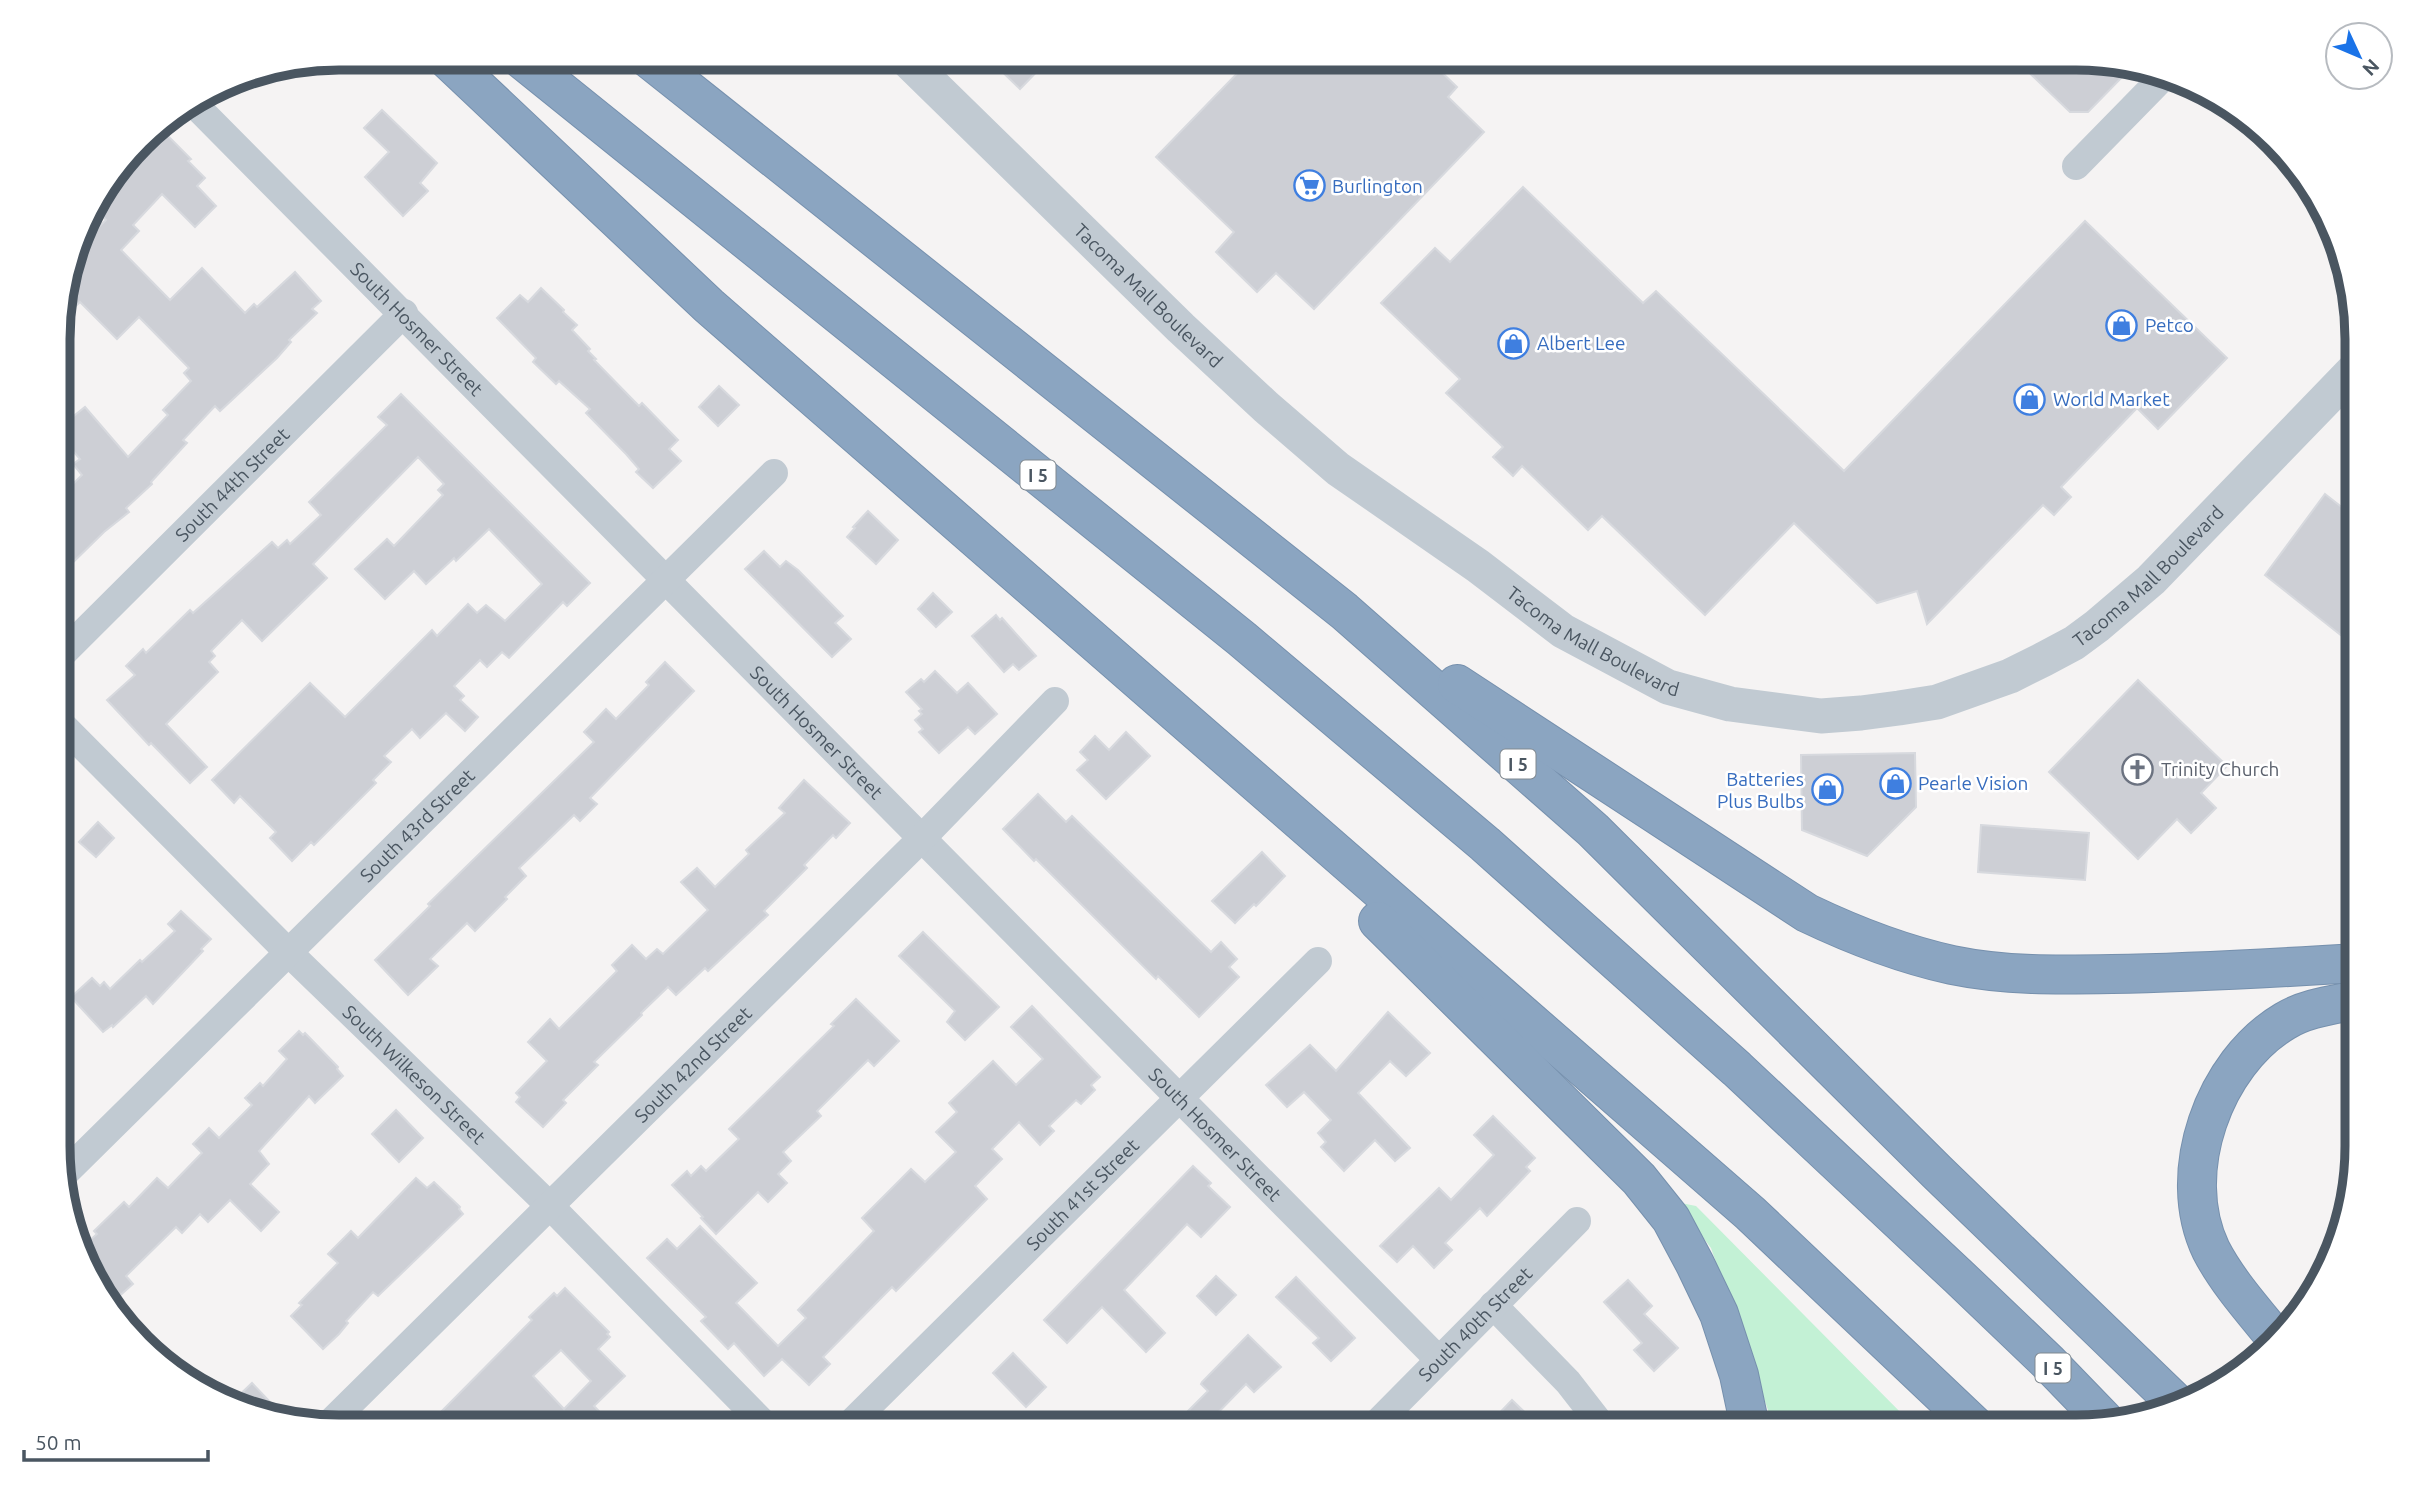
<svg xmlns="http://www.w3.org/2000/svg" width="2415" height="1485" viewBox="0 0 2415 1485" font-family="Ubuntu,sans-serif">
  <rect width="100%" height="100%" fill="#f5f3f3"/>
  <polygon fill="#c3f1d5" points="1676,1202 1696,1206 1915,1427 1774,1427 1711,1248"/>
  <g fill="#cdcfd5" stroke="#d7d9de" stroke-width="2" fill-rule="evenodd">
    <polygon points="988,58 1050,58 1020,89"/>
    <polygon points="1252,58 1427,58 1457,87 1448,97 1484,132 1314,309 1276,273 1257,292 1216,252 1234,232 1156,157"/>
    <polygon points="2014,58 2076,58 2132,67 2088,112 2070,112"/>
    <polygon points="382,110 437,163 420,183 428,191 403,216 365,177 389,152 364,128"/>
    <polygon points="164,132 191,159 188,161 205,178 197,186 216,206 195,227 162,194 133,225 139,231 121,250 170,300 202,268 245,313 254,304 257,307 295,272 321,301 312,309 317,313 289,340 291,342 277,358 220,411 215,406 183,440 187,443 151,482 152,484 126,508 129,512 104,532 60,575 60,497 82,475 73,464 80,459 60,436 60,427 85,407 128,457 168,415 163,410 191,381 184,373 189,368 139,317 117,339 80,302 60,321 60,303 77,248 106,220 93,207 136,159 134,157 149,142 151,144"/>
    <polygon points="1523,187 1643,303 1656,291 1844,471 2085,221 2227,358 2158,429 2137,408 2061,487 2071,497 2054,515 2043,505 1927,624 1917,591 1877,603 1794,523 1705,615 1602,516 1588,530 1522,466 1513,476 1493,457 1503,447 1446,393 1460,379 1381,303 1435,248 1450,262"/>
    <polygon points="541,288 564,310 563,312 577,325 572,330 590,349 588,351 596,359 594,360 639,406 642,403 678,440 669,449 681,461 653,488 636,472 639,469 626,454 586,413 590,409 559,381 556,384 533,362 536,358 497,318 520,295 528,302"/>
    <polygon points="719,386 739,405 718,426 699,407"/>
    <polygon points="401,394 590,583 567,606 563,602 509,658 502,652 487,667 480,660 454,686 464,696 460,700 478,717 465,731 446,713 420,738 412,729 384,756 391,762 373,780 376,783 314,845 311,842 292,861 270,838 276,832 240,796 234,803 212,780 310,683 345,717 432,630 437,636 468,604 477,613 486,605 505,621 542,584 489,529 456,561 454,558 426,584 414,571 385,599 355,569 387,539 394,546 443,495 438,490 444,484 418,457 313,564 327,578 262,641 242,620 211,651 215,656 209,662 218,672 166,724 207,767 190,783 151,743 149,745 107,700 135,675 126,666 143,649 146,653 190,610 193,613 272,542 278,548 287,540 290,544 321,515 309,502 387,425 378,417"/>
    <polygon points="2325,494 2357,519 2357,648 2265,575"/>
    <polygon points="868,511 898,540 876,564 847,537 855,528 853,527"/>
    <polygon points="764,551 780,567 786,561 798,570 843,616 835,623 851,639 832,657 745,569"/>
    <polygon points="933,593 952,612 936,627 918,609"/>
    <polygon points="996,615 1000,620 1002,618 1036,656 1019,670 1013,664 1004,672 972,636"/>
    <polygon points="665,662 694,691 590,798 597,804 580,821 574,815 519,868 526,876 505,897 507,899 475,931 467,923 430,959 438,966 408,995 375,960 430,906 428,904 594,742 584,732 606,709 616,719 649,685 646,682"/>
    <polygon points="935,671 957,693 968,683 997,714 975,734 968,727 939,753 919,732 923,729 915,720 922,714 919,711 922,709 906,692 921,679 924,682"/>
    <polygon points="2138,680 2227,766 2201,793 2216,808 2191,833 2177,819 2138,859 2049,772"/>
    <polygon points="1126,732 1150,756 1106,799 1077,770 1088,760 1080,752 1095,736 1109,750"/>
    <polygon points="1915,753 1916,807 1867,856 1802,830 1801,755"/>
    <polygon points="804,780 850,823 836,838 833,835 804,865 807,868 764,911 768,915 708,971 705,968 676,995 668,987 641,1013 642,1015 594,1062 598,1065 563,1100 566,1103 543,1127 516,1102 520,1097 516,1093 547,1061 528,1042 550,1019 559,1029 617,971 612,965 632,945 646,959 657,949 663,954 708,910 681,882 697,868 715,887 749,854 746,850 785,813 779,808"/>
    <polygon points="1038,794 1066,822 1072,816 1211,952 1221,942 1237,959 1229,967 1239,977 1199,1017 1158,976 1156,979 1036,859 1034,861 1003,829"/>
    <polygon points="98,822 114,838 96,857 79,842"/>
    <polygon points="1981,825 2089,833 2085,880 1978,872"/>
    <polygon points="1262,852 1285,876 1256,906 1254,904 1235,923 1212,901"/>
    <polygon points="181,911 211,939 201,949 203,951 153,1004 146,996 113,1027 112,1025 103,1032 71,997 92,978 100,986 104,982 110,989 140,960 142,962 175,931 168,924"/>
    <polygon points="923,932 999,1007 965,1040 947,1022 955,1011 899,956"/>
    <polygon points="856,999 899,1041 874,1066 868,1060 817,1111 821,1116 783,1152 791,1161 778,1174 787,1183 768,1202 758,1192 716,1234 701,1218 703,1217 672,1185 687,1171 691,1176 701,1166 706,1171 739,1139 729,1129 834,1026 831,1024"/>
    <polygon points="1032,1006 1100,1077 1091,1085 1095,1090 1081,1104 1076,1100 1049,1126 1054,1131 1040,1145 1019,1122 992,1149 1002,1159 975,1186 987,1199 896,1291 892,1287 823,1357 830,1364 809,1385 782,1359 764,1376 734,1343 728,1349 701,1321 706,1317 647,1258 667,1239 677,1249 700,1226 757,1283 736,1303 778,1346 806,1318 798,1310 874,1231 862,1218 911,1169 925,1182 956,1152 936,1132 957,1112 949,1103 993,1061 1016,1085 1043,1059 1011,1027"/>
    <polygon points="1388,1012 1430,1053 1406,1076 1390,1061 1358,1093 1410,1148 1395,1161 1375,1140 1344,1171 1321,1147 1326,1142 1318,1133 1331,1120 1304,1092 1287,1107 1266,1085 1310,1045 1336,1071"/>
    <polygon points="299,1031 303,1035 305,1033 338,1067 337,1069 343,1076 315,1103 309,1096 259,1151 269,1164 250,1184 279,1212 261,1231 230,1200 208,1222 200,1214 182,1233 176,1227 126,1276 133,1284 117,1298 90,1269 82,1247 97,1234 94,1231 124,1202 129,1207 157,1178 168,1188 202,1153 193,1144 209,1128 219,1138 252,1105 245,1098 260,1083 263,1086 287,1059 279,1051"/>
    <polygon points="396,1110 423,1138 399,1162 372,1134"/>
    <polygon points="1493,1116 1535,1158 1526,1167 1530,1171 1487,1216 1480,1208 1445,1243 1452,1250 1434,1268 1413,1246 1397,1262 1380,1246 1439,1188 1451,1200 1494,1155 1474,1135"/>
    <polygon points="1193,1166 1211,1183 1208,1186 1230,1207 1201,1237 1187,1224 1124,1290 1165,1333 1146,1352 1102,1307 1067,1343 1044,1320"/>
    <polygon points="416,1178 427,1188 434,1182 460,1207 459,1209 463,1214 378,1296 373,1292 346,1321 348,1323 339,1334 323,1349 291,1316 302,1305 299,1303 338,1263 328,1254 351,1231 358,1238"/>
    <polygon points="1216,1276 1236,1295 1216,1315 1197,1296"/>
    <polygon points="1296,1277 1355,1338 1331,1361 1313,1343 1319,1338 1276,1297"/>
    <polygon points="1628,1280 1652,1306 1644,1314 1678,1348 1654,1371 1634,1350 1642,1343 1604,1302"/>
    <path d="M565,1288L609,1332L607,1334L610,1337L598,1349L625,1376L594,1406L614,1427H426L532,1320L529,1317L554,1293L557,1296ZM561,1350L591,1381L564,1409L533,1376Z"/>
    <polygon points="1248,1335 1281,1367 1254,1392 1246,1384 1204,1427 1172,1427 1208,1391 1201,1384 1202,1382"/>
    <polygon points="1013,1353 1046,1387 1026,1407 993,1373"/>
    <polygon points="252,1383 271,1403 259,1414 249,1412 231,1403"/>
    <polygon points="1512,1400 1540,1427 1486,1427"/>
  </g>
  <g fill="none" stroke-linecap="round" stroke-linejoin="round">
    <defs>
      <g id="motorway">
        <polyline points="446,58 709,306 1750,1213 1976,1427"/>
        <polyline points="520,58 1242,639 1485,844 1737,1069 1959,1277 2048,1362 2107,1423"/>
        <polyline points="648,58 1344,611 1593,830 1937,1172 2175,1402"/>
        <path d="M1457,684L1807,913C1853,935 1902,954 1952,965C2005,976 2058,975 2112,974C2194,973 2275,968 2357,963"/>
        <polyline points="1378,921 1639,1179 1671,1219 1695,1264 1719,1314 1739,1375 1750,1427"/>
        <path d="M2274,1336C2252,1309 2227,1281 2211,1250C2174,1173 2214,1063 2285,1021C2306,1008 2333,1005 2357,1000"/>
      </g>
    </defs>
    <use href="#motorway" stroke="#7690ad" stroke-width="40"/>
    <g stroke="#c1cad2" stroke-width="28">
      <path id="s1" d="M193,103L1439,1360"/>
      <polyline points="2076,166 2167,73"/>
      <path id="s2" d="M60,656L404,313"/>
      <path id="s3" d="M60,723L288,952L549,1205L767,1427"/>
      <path id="s4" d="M60,1178L774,473"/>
      <polyline points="1493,1305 1568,1382 1603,1427"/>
      <path id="s5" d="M328,1425L922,838L1055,701"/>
      <path id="s6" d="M847,1427L1318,961"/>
      <path id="s7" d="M1373,1427L1577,1221"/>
    </g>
    <path stroke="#c1cad2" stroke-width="35" id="s8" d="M905,58L1181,328L1266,407L1338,469L1478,566L1563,631L1668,687L1730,704L1821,716L1861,713L1899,708L1937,702L2010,676L2044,659L2074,643L2097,626L2151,580L2357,367"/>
    <use href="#motorway" stroke="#8ba5c1" stroke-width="38"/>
  </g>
  <defs>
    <symbol id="supermarket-ring" viewBox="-11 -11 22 22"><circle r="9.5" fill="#fff" stroke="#3f7fe0" stroke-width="1.5"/><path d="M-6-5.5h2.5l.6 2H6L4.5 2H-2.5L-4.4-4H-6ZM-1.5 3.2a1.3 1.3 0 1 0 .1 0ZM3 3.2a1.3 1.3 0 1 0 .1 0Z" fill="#3f7fe0"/></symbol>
    <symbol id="shop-ring" viewBox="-11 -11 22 22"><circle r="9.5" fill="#fff" stroke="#3f7fe0" stroke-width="1.5"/><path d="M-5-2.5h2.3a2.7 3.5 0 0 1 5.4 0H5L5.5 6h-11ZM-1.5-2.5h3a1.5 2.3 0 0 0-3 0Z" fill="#3f7fe0"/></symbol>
    <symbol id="church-ring" viewBox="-11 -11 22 22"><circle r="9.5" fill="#fff" stroke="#6b7280" stroke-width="1.5"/><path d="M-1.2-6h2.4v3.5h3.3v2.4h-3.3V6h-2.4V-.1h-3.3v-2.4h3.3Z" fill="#6b7280"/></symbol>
  </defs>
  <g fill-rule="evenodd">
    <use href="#supermarket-ring" x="1292" y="168" width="35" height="35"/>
    <use href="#shop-ring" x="2104" y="308" width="35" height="35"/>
    <use href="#shop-ring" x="1496" y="326" width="35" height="35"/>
    <use href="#shop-ring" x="2012" y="382" width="35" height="35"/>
    <use href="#church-ring" x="2120" y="752" width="35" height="35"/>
    <use href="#shop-ring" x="1878" y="766" width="35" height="35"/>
    <use href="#shop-ring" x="1810" y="772" width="35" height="35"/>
  </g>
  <g text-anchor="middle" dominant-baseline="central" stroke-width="5" stroke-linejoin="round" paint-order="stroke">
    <g fill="#fff" stroke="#808990" stroke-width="2">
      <rect x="1020.5" y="460.5" width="35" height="29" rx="5"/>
      <rect x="1500.5" y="749.5" width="35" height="29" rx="5"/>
      <rect x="2035.5" y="1353.5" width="35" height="29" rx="5"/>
    </g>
    <g font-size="18" font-weight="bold" fill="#4a5661">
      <text x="1038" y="475">I 5</text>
      <text x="1518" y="764">I 5</text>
      <text x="2053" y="1368">I 5</text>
    </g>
    <g font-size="19" fill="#366cbe" stroke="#fff" text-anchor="start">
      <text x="1332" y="186">Burlington</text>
      <text x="2145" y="325">Petco</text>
      <text x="1537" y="343">Albert Lee</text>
      <text x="2053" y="399">World Market</text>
      <text x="1804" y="779" text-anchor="end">Batteries<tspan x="1804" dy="22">Plus Bulbs</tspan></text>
      <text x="1918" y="783">Pearle Vision</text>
    </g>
    <g font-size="19" fill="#4a5661" stroke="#fff">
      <text stroke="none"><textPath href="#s8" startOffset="340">Tacoma Mall Boulevard</textPath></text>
      <text stroke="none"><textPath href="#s1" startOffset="318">South Hosmer Street</textPath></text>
      <text stroke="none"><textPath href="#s2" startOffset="243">South 44th Street</textPath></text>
      <text stroke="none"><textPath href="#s8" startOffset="1516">Tacoma Mall Boulevard</textPath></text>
      <text stroke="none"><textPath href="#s8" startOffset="906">Tacoma Mall Boulevard</textPath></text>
      <text stroke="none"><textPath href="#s1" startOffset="886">South Hosmer Street</textPath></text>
      <text stroke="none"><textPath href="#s4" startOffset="502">South 43rd Street</textPath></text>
      <text stroke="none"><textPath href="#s5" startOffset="513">South 42nd Street</textPath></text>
      <text stroke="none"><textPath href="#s3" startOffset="499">South Wilkeson Street</textPath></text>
      <text stroke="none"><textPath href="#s1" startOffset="1452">South Hosmer Street</textPath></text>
      <text stroke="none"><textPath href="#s6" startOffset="331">South 41st Street</textPath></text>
      <text stroke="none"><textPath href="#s7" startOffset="145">South 40th Street</textPath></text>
    </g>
    <g font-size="19" fill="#5b616d" stroke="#fff" text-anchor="start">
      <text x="2161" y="769">Trinity Church</text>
    </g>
  </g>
  <path d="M0 0H2415V1485H0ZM339 70H2076A269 269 0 0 1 2345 339V1146A269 269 0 0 1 2076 1415H339A269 269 0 0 1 70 1146V339A269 269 0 0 1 339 70Z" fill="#fff" fill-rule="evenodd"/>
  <path fill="none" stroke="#4a5661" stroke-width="9" d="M339 70H2076A269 269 0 0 1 2345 339V1146A269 269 0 0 1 2076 1415H339A269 269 0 0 1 70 1146V339A269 269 0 0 1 339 70Z"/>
  <g transform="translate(2359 56) rotate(134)"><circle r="33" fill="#ffffff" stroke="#b7bbc0" stroke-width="2"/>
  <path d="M0-5L12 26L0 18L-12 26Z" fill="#1a73e8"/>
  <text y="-10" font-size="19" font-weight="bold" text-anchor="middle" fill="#4a5661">N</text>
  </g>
  <path d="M24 1450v10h184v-10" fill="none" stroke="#4a5661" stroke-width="3.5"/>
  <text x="35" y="1450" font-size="21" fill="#4a5661" stroke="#ffffff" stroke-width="5" paint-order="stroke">50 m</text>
</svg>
